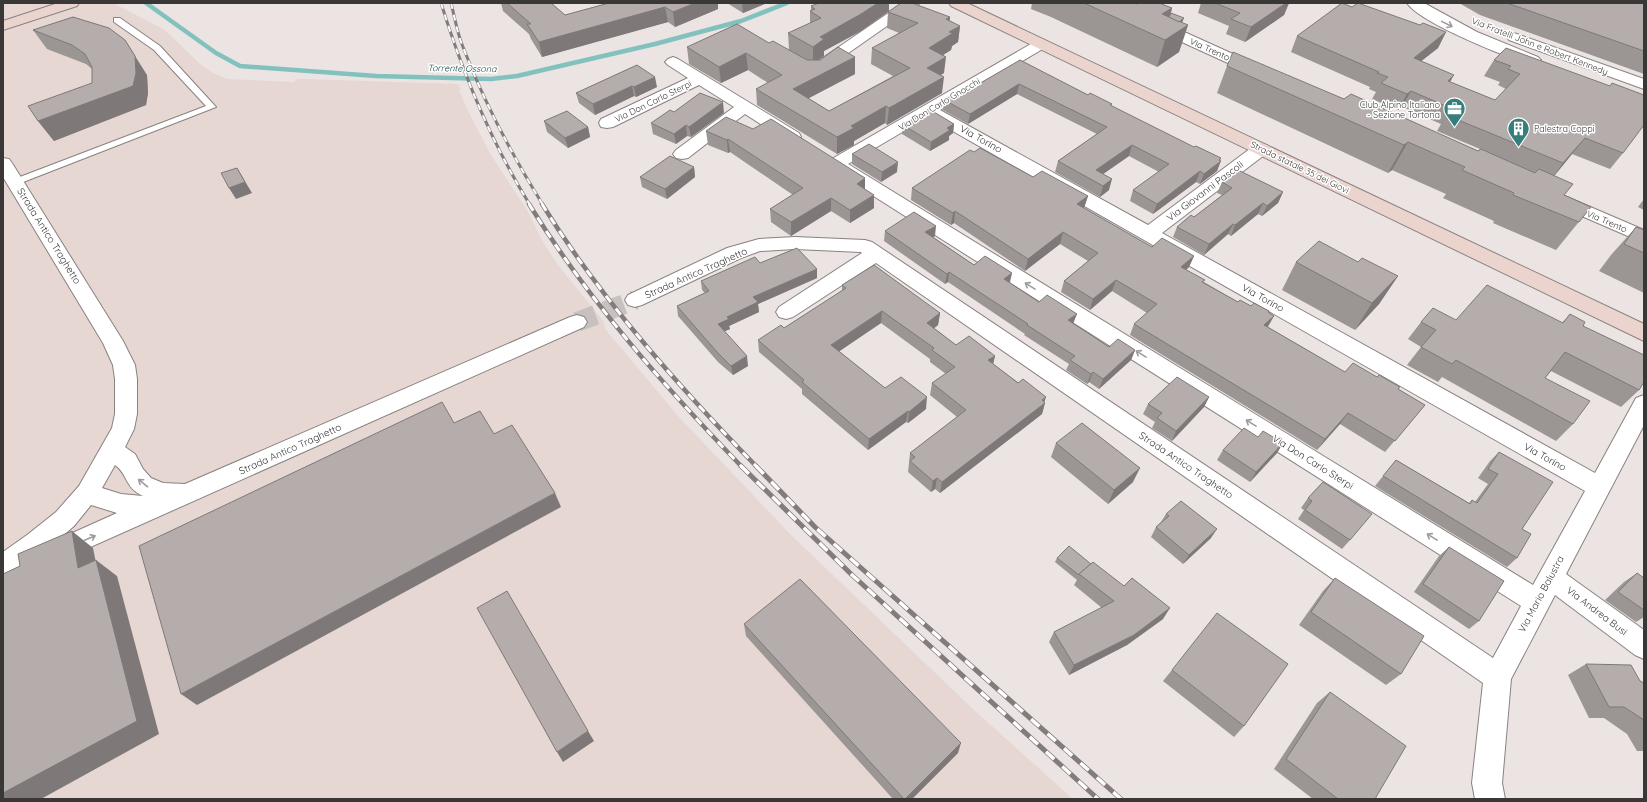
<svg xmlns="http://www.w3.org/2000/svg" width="1647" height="802" viewBox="0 0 1647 802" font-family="Quicksand,sans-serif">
  <rect width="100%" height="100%" fill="#ebe4e2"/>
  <polygon fill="#e6d7d3" points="3,3 113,3 165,30 200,64 213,73 227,79 294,82 297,79 303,79 458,84 461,89 459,90 469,113 491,155 527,210 543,242 558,265 604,322 605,329 679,417 790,534 973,709 1073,799 3,799"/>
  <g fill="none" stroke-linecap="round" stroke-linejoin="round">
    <polyline stroke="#82c1bd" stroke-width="4.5" points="146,3 216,53 240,66 376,76 491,79 517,76 655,44 741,21 787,3"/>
    <polyline stroke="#c8c1c0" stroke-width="20" stroke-dasharray="20 10" stroke-linecap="butt" points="577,322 635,300"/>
    <defs>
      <polygon id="lane" points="114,18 120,18 160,46 216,107 18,184 12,184 10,182 12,180 206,106 154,50 114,22"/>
      <g id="street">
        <polygon points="903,3 920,3 824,70 814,70 811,67 814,64"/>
        <polygon points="1101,3 1120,3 1264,68 1266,71 1264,74 1252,74 1103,6"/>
        <path d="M1407,3H1424L1477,32L1538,57L1541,60L1538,63L1533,65C1508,58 1420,23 1407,3Z"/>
        <polygon points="1514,33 1644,79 1644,89 1509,40 1507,37 1509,34"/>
        <path d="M1041,39L1046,41L1049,44L1046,47L940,110L1148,225L1255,145L1261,144L1267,145L1270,149L1267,153L1162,233L1595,473L1636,398L1644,395V425L1566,574L1644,630V659L1635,655L1555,595L1511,679L1502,783L1505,799H1475L1472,783L1483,683L876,263L793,317L786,319L779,317L776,312L779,307L862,253L861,252L795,249L760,251L741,258L642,305L635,307L628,305L625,300L628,295L727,248L759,239L795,237L865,240L872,242L1493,658L1521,606L834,171L827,164L830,160L1036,41ZM928,117L1585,491L1533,585L848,164Z"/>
        <polygon points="673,57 678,59 799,133 801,137 799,141 793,142 787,141 745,114 688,158 682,159 676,158 673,154 676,150 734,107 699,85 613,127 607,128 601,127 599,123 601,119 688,78 668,65 665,62 668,59"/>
        <path d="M3,158L9,159L12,163L123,341L135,365L137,379V414L134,429L125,447L135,454L143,469L151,478L163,483L185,484L570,317L577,315L584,317L587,322L584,327L3,586V552L27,535L56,512L79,486L112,428L115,414V379L113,365L103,343L3,177ZM115,465C128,474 124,487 143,496L121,494L102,488ZM91,505L117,513L59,539L74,526Z"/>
        <polygon points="1560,194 1644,230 1644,243 1554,204 1551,200 1554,196"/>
      </g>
      <g id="secondary">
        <polygon points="58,3 79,3 77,6 3,30 3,21"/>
        <polygon points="949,3 967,3 1644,324 1644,341 951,6"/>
      </g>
    </defs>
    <use href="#lane" stroke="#888280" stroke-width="2"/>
    <use href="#street" stroke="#888280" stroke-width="2"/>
    <use href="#secondary" stroke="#888280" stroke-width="2"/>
    <use href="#lane" fill="#fff" fill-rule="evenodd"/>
    <use href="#street" fill="#fff" fill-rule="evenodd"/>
    <use href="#secondary" fill="#ecd4ce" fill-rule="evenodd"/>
    <defs>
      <g id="rail-far2">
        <path d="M441,3C463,74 491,142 530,205"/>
        <path d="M451,3C455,18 457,33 463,47C484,102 512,155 543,205"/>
      </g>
      <g id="rail-far1">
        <path d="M529,204C588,300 664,386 742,467"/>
        <path d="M542,204C600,298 679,387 757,467"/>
      </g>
      <g id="rail">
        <polyline points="741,466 851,574 1098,799"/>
        <polyline points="756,466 815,527 1121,799"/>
      </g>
    </defs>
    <use href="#rail-far2" stroke="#827d7c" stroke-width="3"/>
    <use href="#rail-far1" stroke="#827d7c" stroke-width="4.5"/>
    <use href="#rail" stroke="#827d7c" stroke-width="5"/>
    <use href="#rail-far2" stroke="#fff" stroke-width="2" stroke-dasharray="6" stroke-linecap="butt"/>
    <use href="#rail-far1" stroke="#fff" stroke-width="3" stroke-dasharray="8" stroke-linecap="butt"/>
    <use href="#rail" stroke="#fff" stroke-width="3.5" stroke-dasharray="11" stroke-linecap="butt"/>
  </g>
  <g fill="#9b9594" fill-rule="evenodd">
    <polygon points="501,3 551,3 565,15 609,3 718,3 718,9 675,27 668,22 542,57 531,39 529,34 503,11"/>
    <polygon points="727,3 767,3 743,13"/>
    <path d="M819,3H889V11L950,21L960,26L958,42L952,46L951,50L943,55L944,73L941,75L942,93L887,125L885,123L854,141V145L837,154L757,105L756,89L768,83L748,70L721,83L689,64L687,47L769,43L789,50L788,33L810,23V11H811V6ZM888,12L887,28L899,33L872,48L871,64L893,76L829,111L808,98L855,74V57L818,60L824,56V51L861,31Z"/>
    <polygon points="1032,3 1133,3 1137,4 1172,8 1171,13 1182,23 1188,25 1179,52 1157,67 1051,17 1031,9"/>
    <polygon points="1201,3 1289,3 1284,15 1245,42 1226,34 1229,26 1198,13"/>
    <polygon points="1459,3 1644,3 1644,74 1480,15"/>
    <polygon points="1352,7 1446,32 1438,48 1421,61 1450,82 1495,100 1506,89 1498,85 1500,82 1484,76 1494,60 1506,48 1623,153 1610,169 1572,154 1554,176 1573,184 1564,195 1591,207 1556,250 1493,223 1494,221 1443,198 1446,194 1392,170 1388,173 1217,93 1227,66 1344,99 1478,151 1480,149 1437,131 1441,124 1402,107 1398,110 1372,99 1376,92 1369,89 1370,87 1291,52 1297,36"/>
    <polygon points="73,17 147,75 148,93 146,105 54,141 38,121 92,83 92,69 86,64 47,49 33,30"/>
    <polygon points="1020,60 1088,95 1220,160 1217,171 1200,184 1196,182 1153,214 1130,201 1133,190 1159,172 1129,156 1103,174 1109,190 1100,197 1055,172 1058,161 1097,134 1017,94 968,124 943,110 944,100 977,85"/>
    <polygon points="637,65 657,87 636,97 634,96 595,115 579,103 576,93"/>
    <polygon points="724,113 691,137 687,136 676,144 653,134 651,123"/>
    <polygon points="544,121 588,127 590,137 568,148 547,132"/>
    <polygon points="954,124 953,133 949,136 949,140 930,151 902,134 903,125"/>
    <polygon points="706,131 865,178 865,189 874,208 850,223 831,211 791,236 771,222 770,209 793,195 730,152 728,153 708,145"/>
    <polygon points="974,152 1033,177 1088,196 1084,208 1152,247 1194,256 1189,267 1186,270 1204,282 1238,302 1269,311 1269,313 1274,316 1268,327 1345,372 1398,389 1425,405 1385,452 1340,424 1317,450 1130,335 1134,324 1147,313 1112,291 1090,310 1061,292 1064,281 1088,261 1060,244 1025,271 954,223 951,225 911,200 912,188"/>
    <polygon points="852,154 897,172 881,182 852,164"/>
    <polygon points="694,167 695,177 667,199 642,187 640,177"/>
    <polygon points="1222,182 1283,192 1278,203 1262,216 1258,214 1231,236 1228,234 1204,255 1173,237 1177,227 1194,217 1222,195 1217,193"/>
    <polygon points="1644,199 1644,210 1638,207"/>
    <polygon points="1636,227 1644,230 1644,293 1599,271 1611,255"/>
    <polygon points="885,231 935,236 933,237 974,265 1012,273 1010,283 1109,347 1135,350 1131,360 1099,389 1089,382 1087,384 1066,370 1069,364 1024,335 1025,334 948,282 945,284 884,241"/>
    <polygon points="1296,262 1398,276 1379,304 1355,330 1282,290"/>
    <polygon points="760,263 817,278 758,304 759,312 729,326 730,329 724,331 748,366 733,375 718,362 678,316 677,306 705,293 702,290 701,281"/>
    <polygon points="842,285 940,313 938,325 934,328 956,345 995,356 993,364 1045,402 1042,414 940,493 935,489 931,492 908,472 910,453 957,417 930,395 932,383 946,374 930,362 930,359 881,323 839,351 885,388 926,409 908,423 906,422 868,450 802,394 802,389 759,352 758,340 784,328 842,291"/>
    <polygon points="1570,314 1583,326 1639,390 1621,407 1551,371 1545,378 1573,424 1556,441 1442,377 1438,382 1407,365 1421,347 1408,339 1421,322 1456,320 1562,323"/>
    <polygon points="1209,397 1204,407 1172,441 1152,428 1155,422 1143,414 1148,404"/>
    <polygon points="1258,437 1283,443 1277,453 1250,482 1217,460 1223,450"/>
    <polygon points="1056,443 1133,482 1108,504 1051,457"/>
    <polygon points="1499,452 1522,529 1517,558 1507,567 1375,486 1396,460 1469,503 1472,500 1475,502 1488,484 1478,478 1490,461"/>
    <polygon points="1323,482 1350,540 1342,549 1298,519 1304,510 1301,508 1308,498"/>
    <polygon points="1166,514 1211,538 1183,564 1151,537 1156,527 1161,522"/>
    <polygon points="1449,547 1479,621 1469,629 1414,592 1439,556"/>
    <polygon points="1057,558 1091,564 1163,619 1127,645 1069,675 1049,642 1054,632 1102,608 1074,585 1077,580 1055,562"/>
    <polygon points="1637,573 1644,578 1644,617 1636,622 1605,600 1624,582"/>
    <polygon points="1335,578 1401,674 1386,685 1299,625 1323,591"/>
    <polygon points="744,624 958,753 912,799 893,799 746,636"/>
    <polygon points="1586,664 1640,681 1644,683 1644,751 1637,751 1627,734 1604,718 1589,718 1568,675"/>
    <polygon points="1172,670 1244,726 1234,737 1163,681"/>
    <polygon points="1330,692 1375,799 1313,799 1274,769 1317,703"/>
  </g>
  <g fill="#7e7978">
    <polygon points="695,3 718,3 718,9 675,27 673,12"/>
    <polygon points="742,3 767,3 743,13"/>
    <polygon points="878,3 889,3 889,11 861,31 824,51 824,56 813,63 813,47 820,37"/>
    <polygon points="1286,3 1289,3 1284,15 1245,42 1251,27"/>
    <polygon points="665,7 668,22 542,57 539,42"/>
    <polygon points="1172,8 1164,35 1162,14"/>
    <polygon points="950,17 949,33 946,19"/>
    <polygon points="1184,18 1182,23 1178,22"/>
    <polygon points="1188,25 1179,52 1157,67 1165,40"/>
    <polygon points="960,26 958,42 952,46 951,50 927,65 929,48 949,32"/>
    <polygon points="1446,32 1438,48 1405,74 1414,58"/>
    <polygon points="125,40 147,75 148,93 146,105 54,141 38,121 133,86"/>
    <polygon points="746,53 748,70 721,83 719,67"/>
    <polygon points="855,57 855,74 794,106 793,89"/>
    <polygon points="946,57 944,73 925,84 927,68"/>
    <polygon points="1454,75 1445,91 1448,81"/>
    <polygon points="655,77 657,87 636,97 634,87"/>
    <polygon points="944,77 942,93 887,125 889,108"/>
    <polygon points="1019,84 1017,94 968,124 970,114"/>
    <polygon points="632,86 634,96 595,115 593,104"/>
    <polygon points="1411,91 1402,107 1398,110 1407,94"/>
    <polygon points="723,102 724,113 691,137 689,127"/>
    <polygon points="886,106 885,123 854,141 854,145 837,154 837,137 851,126"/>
    <polygon points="954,124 953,133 949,136 949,140 930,151 931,142 947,128"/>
    <polygon points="686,125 687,136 676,144 674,134"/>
    <polygon points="588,127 590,137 568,148 565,138"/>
    <polygon points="1585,138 1572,154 1551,180 1563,163"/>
    <polygon points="728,139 730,152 728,153 727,140"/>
    <polygon points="1408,142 1392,170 1388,173 1404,145"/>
    <polygon points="1132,145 1129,156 1093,181 1096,170"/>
    <polygon points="1221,158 1219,163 1221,161 1217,171 1200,184 1204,174"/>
    <polygon points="898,162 897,172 881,182 882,172"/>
    <polygon points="694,167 695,177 667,199 665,189"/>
    <polygon points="237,168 252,193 236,199 229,188"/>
    <polygon points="1200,171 1196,182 1153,214 1157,204"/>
    <polygon points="865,178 865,192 857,184"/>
    <polygon points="1112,179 1109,190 1100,197 1103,186"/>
    <polygon points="1283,192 1278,203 1262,216 1267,206"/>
    <polygon points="874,195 874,208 850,223 850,210"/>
    <polygon points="1088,196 1084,208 1073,216 1077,204"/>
    <polygon points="831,198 831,211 791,236 791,222"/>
    <polygon points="1263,203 1258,214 1231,236 1235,225"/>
    <polygon points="955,211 954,223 951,225 953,213"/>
    <polygon points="1233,224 1228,234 1204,255 1209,244"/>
    <polygon points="936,226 935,236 924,243 925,232"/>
    <polygon points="1063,232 1060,244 1025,271 1028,259"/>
    <polygon points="1194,256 1189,267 1176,279 1181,267"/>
    <polygon points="817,269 817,278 758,304 759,312 729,326 730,329 719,334 718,324 727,317 753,297"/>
    <polygon points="949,272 948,282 945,284 947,274"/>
    <polygon points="1012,273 1009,283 1004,279"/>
    <polygon points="1398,276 1379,304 1355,330 1372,303"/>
    <polygon points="1116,280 1112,291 1090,310 1093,299"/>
    <polygon points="882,311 881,323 831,357 831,345"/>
    <polygon points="940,313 938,325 926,335 927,323"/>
    <polygon points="1077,314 1073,324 1068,320"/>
    <polygon points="1274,316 1267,327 1264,325"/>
    <polygon points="1135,350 1131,360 1099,389 1103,379"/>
    <polygon points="747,356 748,366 733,375 731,366"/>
    <polygon points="995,356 992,368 988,360"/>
    <polygon points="1093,372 1089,382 1087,384 1091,374"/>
    <polygon points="927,397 926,409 908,423 909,412"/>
    <polygon points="1046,397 1044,403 1045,403 1042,414 940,493 942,482"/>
    <polygon points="1209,397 1204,407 1172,441 1176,431"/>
    <polygon points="908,411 906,422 868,450 869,439"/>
    <polygon points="1348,413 1340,424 1317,450 1325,439"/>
    <polygon points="1283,443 1277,453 1250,482 1256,472"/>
    <polygon points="1140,468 1133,482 1108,504 1114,490"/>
    <polygon points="937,478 935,489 931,492 933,481"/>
    <polygon points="555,493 561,507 197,705 181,694"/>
    <polygon points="1217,529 1211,538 1183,564 1189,555"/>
    <polygon points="72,531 93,548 100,584 78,568"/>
    <polygon points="96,560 117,576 159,734 41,799 3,799 3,793"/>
    <polygon points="1170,608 1163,619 1127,645 1069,675 1074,665"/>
    <polygon points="588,731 594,741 563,762 557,752"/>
    <polygon points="961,743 958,753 912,799 905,799"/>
  </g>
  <g fill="#b4adac" stroke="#7e7978">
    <polygon points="507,3 551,3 565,15 609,3 695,3 673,12 665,7 539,42 527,24 531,24"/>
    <polygon points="819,3 878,3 861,14 820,37 824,39 813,47 788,33 821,18 810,11 815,9 811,6"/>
    <polygon points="901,3 912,3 950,17 946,19 960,26 949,32 953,33 929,48 946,57 927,68 944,77 889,108 886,106 851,126 854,128 837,137 756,89 782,75 746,53 719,67 687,47 737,24 769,43 773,41 807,60 820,60 838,47 855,57 793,89 829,111 910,68 872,48 918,23 888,12"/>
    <polygon points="1084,3 1133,3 1137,4 1138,3 1159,3 1172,8 1162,14 1188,25 1165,40"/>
    <polygon points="1215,3 1286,3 1251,27 1231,19 1240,13"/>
    <polygon points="1342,3 1352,7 1358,3 1420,25 1423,23 1446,32 1414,58 1454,75 1448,81 1495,100 1520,74 1508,69 1511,66 1494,60 1506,48 1610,86 1612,83 1644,95 1644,125 1623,153 1585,138 1563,163 1446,115 1453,109 1411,91 1407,94 1381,83 1388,77 1377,73 1379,72 1297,36"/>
    <polygon points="1507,3 1644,3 1644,51"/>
    <polygon points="1171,13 1184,18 1179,22 1169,17"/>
    <polygon points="73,17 109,28 125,40 135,56 136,73 133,86 38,121 28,106 92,83 92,67 85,54 72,45 33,30"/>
    <polygon points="1233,52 1344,99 1351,94 1478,151 1481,149 1535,173 1539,169 1573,184 1564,195 1591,207 1579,222 1513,195 1514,193 1462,170 1465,167 1408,142 1404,145 1227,66"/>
    <polygon points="1020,60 1088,95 1090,93 1112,104 1110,105 1194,147 1196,146 1221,158 1219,160 1221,161 1204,174 1200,171 1157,204 1133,190 1169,164 1132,145 1096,170 1112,179 1103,186 1058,161 1107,127 1019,84 970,114 944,100 959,91 961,93 976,84 977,85"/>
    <polygon points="637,65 655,77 634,87 632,86 593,104 576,93"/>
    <polygon points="700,93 723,102 689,127 686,125 674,134 651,123 670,110 674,112"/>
    <polygon points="929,109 954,124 947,128 950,130 931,142 903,125"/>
    <polygon points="567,111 588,127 565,138 544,121"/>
    <polygon points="726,117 753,129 771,119 865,178 857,184 874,195 850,210 831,198 791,222 770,209 803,188 728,139 727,140 706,131"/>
    <polygon points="869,144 898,162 882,172 852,154"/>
    <polygon points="980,148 1033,177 1042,171 1088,196 1077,204 1152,247 1162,238 1194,256 1181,267 1205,280 1202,282 1238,302 1240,300 1251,306 1254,303 1269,311 1268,312 1274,316 1264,325 1345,372 1353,363 1377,377 1379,375 1400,387 1398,389 1425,405 1395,441 1348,413 1325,439 1134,324 1157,304 1116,280 1093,299 1064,281 1098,253 1063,232 1028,259 955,211 953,213 912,188 970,150 974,152"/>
    <polygon points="670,156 694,167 665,189 640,177"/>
    <polygon points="237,168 245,182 229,188 221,173"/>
    <polygon points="1238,170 1283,192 1267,206 1263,203 1235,225 1233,224 1209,244 1177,227 1191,215 1194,217 1232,188 1222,182"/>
    <polygon points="914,212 936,226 925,232 974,265 985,256 1012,273 1004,279 1039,302 1047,295 1077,314 1068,320 1109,347 1118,339 1135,350 1103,379 1093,372 1091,374 1070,360 1075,356 1027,325 1028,324 949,272 947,274 885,231"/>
    <polygon points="1636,227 1644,230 1644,253 1624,244"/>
    <polygon points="1319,241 1358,262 1362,258 1398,276 1372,303 1296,262"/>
    <polygon points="797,248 817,269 753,297 758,302 727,317 729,319 718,324 747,356 731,366 717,352 677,306 709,291 701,281 755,257 760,263"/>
    <polygon points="874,265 940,313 927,323 956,345 969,336 995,356 988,360 1018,383 1023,379 1046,397 1042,400 1045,403 942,482 937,478 933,481 910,461 915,457 910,453 966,410 932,383 955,367 932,350 934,348 882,311 831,345 885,388 901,377 927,397 909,412 908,411 869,439 802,382 804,380 758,340 781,325 784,328 846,288 842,285"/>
    <polygon points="1487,285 1563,323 1570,314 1585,322 1583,326 1644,355 1644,382 1639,390 1565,352 1545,378 1590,401 1573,424 1456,360 1452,364 1421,347 1436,330 1421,322 1433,308 1456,320"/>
    <polygon points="1177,377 1209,397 1176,431 1157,418 1162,413 1148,404"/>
    <polygon points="442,402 454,423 480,411 494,434 512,425 555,493 181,694 139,546"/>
    <polygon points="1082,423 1140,468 1114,490 1056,443"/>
    <polygon points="1244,428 1258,437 1263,431 1283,443 1256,472 1223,450"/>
    <polygon points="1499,452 1553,482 1522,529 1531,534 1517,558 1383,476 1396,460 1470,504 1472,500 1477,503 1498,474 1488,469"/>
    <polygon points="1323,482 1372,514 1350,540 1305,510 1312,501 1308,498"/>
    <polygon points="1181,501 1217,529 1189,555 1156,527 1169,516 1166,514"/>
    <polygon points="72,531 78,568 96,560 137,721 3,793 3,574 20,566 18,554"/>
    <polygon points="1069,546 1091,564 1079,574 1079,575 1057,558"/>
    <polygon points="1449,547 1504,581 1479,621 1423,584"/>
    <polygon points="1093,562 1124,586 1132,578 1170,608 1134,635 1074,665 1054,632 1114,601 1079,574"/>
    <polygon points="1637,573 1644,578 1644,610 1618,592"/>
    <polygon points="1335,578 1424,636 1401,674 1311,612"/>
    <polygon points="800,579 961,743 905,799 904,799 744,624"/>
    <polygon points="507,591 588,731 557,752 477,608"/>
    <polygon points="1217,613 1288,664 1244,726 1172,670"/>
    <polygon points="1586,664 1631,665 1640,681 1644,683 1644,720 1624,707 1609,707"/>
    <polygon points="1330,692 1406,746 1375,799 1338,799 1286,759"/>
  </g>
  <defs><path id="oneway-shaft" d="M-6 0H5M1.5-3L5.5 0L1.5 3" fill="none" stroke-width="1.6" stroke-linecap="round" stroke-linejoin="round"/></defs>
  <g stroke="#9c9b9b">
    <use href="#oneway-shaft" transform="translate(1447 24) rotate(26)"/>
    <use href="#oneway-shaft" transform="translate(1030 286) rotate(-148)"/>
    <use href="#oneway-shaft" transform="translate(1141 354) rotate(-148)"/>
    <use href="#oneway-shaft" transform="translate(1251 423) rotate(-148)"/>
    <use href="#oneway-shaft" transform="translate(143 483) rotate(-141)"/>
    <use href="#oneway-shaft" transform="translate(1432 537) rotate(-148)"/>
    <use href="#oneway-shaft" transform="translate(90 538) rotate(-23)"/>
  </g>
  <defs>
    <symbol id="office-pin" viewBox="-11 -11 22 30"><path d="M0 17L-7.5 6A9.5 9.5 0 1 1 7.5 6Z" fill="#367e7b" stroke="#fff"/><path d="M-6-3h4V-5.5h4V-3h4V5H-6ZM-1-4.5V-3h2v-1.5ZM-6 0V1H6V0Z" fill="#fff"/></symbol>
    <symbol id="building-pin" viewBox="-11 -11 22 30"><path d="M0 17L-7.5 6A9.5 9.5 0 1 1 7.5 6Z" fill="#367e7b" stroke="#fff"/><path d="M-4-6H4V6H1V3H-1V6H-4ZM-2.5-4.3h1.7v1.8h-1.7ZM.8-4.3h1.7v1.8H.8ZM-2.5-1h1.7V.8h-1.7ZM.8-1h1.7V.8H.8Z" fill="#fff"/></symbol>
  </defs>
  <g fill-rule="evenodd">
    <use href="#office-pin" x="1442" y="96" width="25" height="34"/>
    <use href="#building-pin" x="1506" y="116" width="25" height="34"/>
  </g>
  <g text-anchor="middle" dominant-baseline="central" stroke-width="3" stroke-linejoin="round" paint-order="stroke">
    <g font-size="9" fill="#3a3737" stroke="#fff">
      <text transform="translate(1540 46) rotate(21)">Via Fratelli John e Robert Kennedy</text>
      <text transform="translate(1210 49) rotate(24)">Via Trento</text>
      <text transform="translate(653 101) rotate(-26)">Via Don Carlo Sterpi</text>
      <text transform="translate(939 104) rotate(-31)">Via Don Carlo Gnocchi</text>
      <text transform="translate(1300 167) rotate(26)">Strada statale 35 dei Giovi</text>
      <text transform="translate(1607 221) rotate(23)">Via Trento</text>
    </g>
    <g font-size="9" font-style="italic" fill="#0e4845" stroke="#fff">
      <text transform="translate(462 68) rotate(1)">Torrente Ossona</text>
    </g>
    <g font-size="9" fill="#3a3737" stroke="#fff" text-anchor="end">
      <text x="1440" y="104">Club Alpino Italiano<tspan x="1440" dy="10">- Sezione Tortona</tspan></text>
      <text x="1534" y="128" text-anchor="start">Palestra Coppi</text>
    </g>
    <g font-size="10" fill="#3a3737" stroke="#fff">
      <text transform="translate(981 139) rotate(29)">Via Torino</text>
      <text transform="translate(1205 191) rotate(-37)">Via Giovanni Pascoli</text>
      <text transform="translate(49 236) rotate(58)">Strada Antico Traghetto</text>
      <text transform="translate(696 273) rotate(-24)">Strada Antico Traghetto</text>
      <text transform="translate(1263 298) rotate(29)">Via Torino</text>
      <text transform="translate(290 449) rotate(-24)">Strada Antico Traghetto</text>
      <text transform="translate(1545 457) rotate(29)">Via Torino</text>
      <text transform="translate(1313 462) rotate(32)">Via Don Carlo Sterpi</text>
      <text transform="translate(1186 465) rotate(34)">Strada Antico Traghetto</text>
      <text transform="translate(1541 594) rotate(-62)">Via Mario Balustra</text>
      <text transform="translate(1597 611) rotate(37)">Via Andrea Busi</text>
    </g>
  </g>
  <rect width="1647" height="802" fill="none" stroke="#3a3737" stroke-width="8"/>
</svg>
